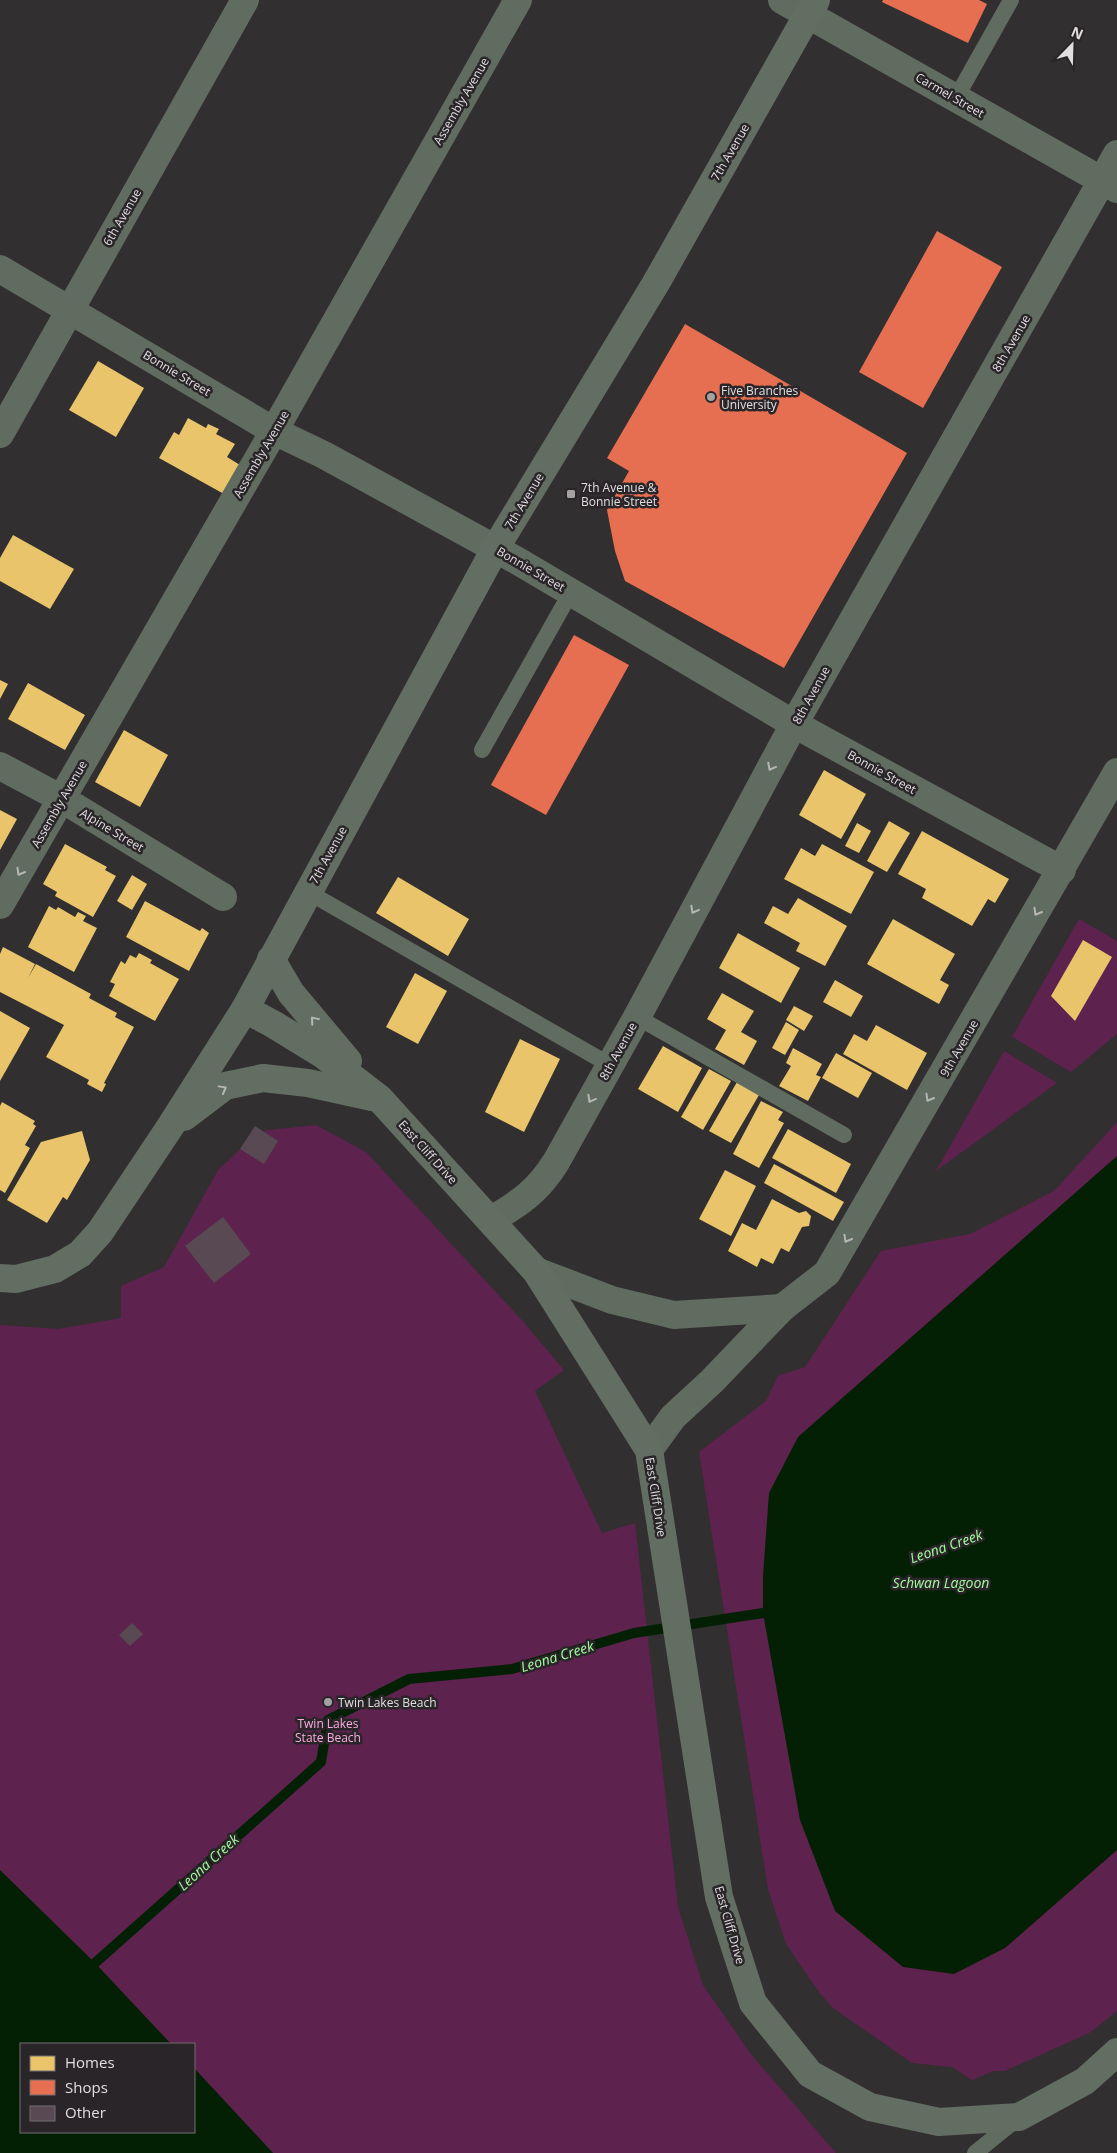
<svg xmlns="http://www.w3.org/2000/svg" width="1117" height="2153" viewBox="0 0 1117 2153" font-family="'Open Sans',sans-serif">
  <rect width="100%" height="100%" fill="#322f31"/>
  <g fill="#5d224d">
    <polygon points="1079,919 1117,941 1117,1034 1071,1072 1012,1037"/>
    <polygon points="1004,1051 1057,1083 936,1171"/>
    <polygon points="1117,1122 1117,2011 1091,2032 1005,2071 994,2071 972,2080 952,2067 912,2063 833,2008 819,1992 786,1944 768,1889 699,1452 766,1401 778,1376 805,1367 881,1251 970,1234 1054,1191"/>
    <polygon points="316,1125 366,1152 520,1318 564,1370 535,1391 602,1533 635,1523 678,1907 703,1985 750,2053 836,2153 273,2153 194,2068 194,2044 171,2044 95,1963 0,1870 0,1325 58,1329 121,1318 121,1286 164,1267 218,1170 260,1131"/>
  </g>
  <g fill="#042004">
    <polygon points="1117,1156 1117,1850 1005,1948 954,1974 903,1967 835,1911 800,1820 763,1613 763,1576 769,1493 798,1437"/>
    <polygon points="0,1870 95,1963 171,2044 21,2044 21,2132 194,2132 194,2068 273,2153 0,2153"/>
  </g>
  <g fill="#e9c46a">
    <polygon points="98,361 144,388 116,437 69,410"/>
    <polygon points="188,418 206,428 208,424 219,429 216,434 235,444 227,457 240,465 224,494 159,458 174,432 179,435"/>
    <polygon points="13,535 74,569 50,609 0,581 0,558"/>
    <polygon points="0,680 8,684 0,699"/>
    <polygon points="28,683 85,715 65,750 8,719"/>
    <polygon points="124,730 168,755 140,807 95,782"/>
    <polygon points="824,770 866,794 841,839 799,815"/>
    <polygon points="0,810 17,819 0,850"/>
    <polygon points="889,821 910,833 887,872 867,861"/>
    <polygon points="857,823 871,831 859,853 845,846"/>
    <polygon points="922,831 1009,879 995,903 988,899 972,926 922,898 926,889 898,874"/>
    <polygon points="65,844 107,867 105,870 116,876 93,917 55,896 57,892 43,884"/>
    <polygon points="822,844 874,872 851,914 784,879 801,848 815,856"/>
    <polygon points="132,875 147,884 132,910 117,901"/>
    <polygon points="398,877 469,919 448,956 376,913"/>
    <polygon points="798,898 847,926 825,966 796,951 800,943 764,923 773,906 788,914"/>
    <polygon points="145,901 200,931 202,928 209,933 189,971 126,937"/>
    <polygon points="49,906 56,910 58,907 75,917 78,912 86,916 83,921 97,928 74,972 28,947"/>
    <polygon points="893,919 955,954 940,980 949,985 939,1004 867,964"/>
    <polygon points="738,933 800,968 781,1003 719,968"/>
    <polygon points="1083,940 1112,957 1075,1021 1051,996"/>
    <polygon points="3,947 35,964 28,978 36,964 91,994 89,998 117,1013 115,1017 134,1027 104,1083 106,1084 102,1092 87,1084 89,1080 46,1057 64,1025 0,992 0,954"/>
    <polygon points="139,953 152,960 150,963 179,979 155,1021 109,996 115,984 110,982 121,961 125,964 130,955 136,958"/>
    <polygon points="415,973 447,991 418,1044 386,1027"/>
    <polygon points="835,980 863,996 851,1017 823,1002"/>
    <polygon points="722,993 754,1011 741,1032 757,1041 744,1065 715,1049 726,1030 707,1019"/>
    <polygon points="794,1006 813,1016 804,1031 786,1020"/>
    <polygon points="0,1011 30,1028 0,1081"/>
    <polygon points="786,1022 799,1030 785,1055 772,1048"/>
    <polygon points="876,1025 927,1053 907,1090 843,1054 854,1034 867,1041"/>
    <polygon points="520,1039 560,1059 524,1132 485,1112"/>
    <polygon points="663,1046 702,1068 678,1112 638,1089"/>
    <polygon points="793,1048 822,1064 816,1075 821,1077 808,1101 779,1086 791,1066 786,1063"/>
    <polygon points="836,1053 872,1073 858,1098 822,1078"/>
    <polygon points="709,1069 731,1081 703,1130 681,1117"/>
    <polygon points="737,1082 759,1095 731,1143 709,1131"/>
    <polygon points="761,1101 783,1112 778,1120 784,1123 759,1168 733,1154"/>
    <polygon points="2,1102 35,1121 33,1124 36,1126 25,1145 30,1148 5,1193 0,1190 0,1106"/>
    <polygon points="788,1129 851,1164 836,1193 772,1158"/>
    <polygon points="82,1131 90,1160 67,1200 63,1197 47,1223 7,1200 41,1142"/>
    <polygon points="774,1164 844,1202 833,1221 764,1183"/>
    <polygon points="725,1170 756,1186 731,1236 699,1219"/>
    <polygon points="772,1199 799,1213 806,1211 811,1216 809,1226 802,1227 789,1252 781,1248 773,1264 761,1258 757,1267 728,1251 742,1223 756,1230"/>
  </g>
  <g fill="#e76f51">
    <polygon points="883,0 979,0 987,4 968,43 882,2"/>
    <polygon points="937,231 1002,267 923,408 859,372"/>
    <polygon points="685,324 907,453 784,668 625,581 615,551 607,510 629,471 607,458"/>
    <polygon points="574,635 629,665 546,815 491,785"/>
  </g>
  <g fill="none" stroke-linecap="round" stroke-linejoin="round">
    <polyline stroke="#042004" stroke-width="10" points="95,1963 321,1762 328,1720 409,1679 512,1669 634,1633 763,1613 774,1608"/>
  </g>
  <g fill="#584953">
    <polygon points="255,1126 278,1141 264,1164 240,1149"/>
    <polygon points="223,1217 251,1254 214,1283 185,1246"/>
    <polygon points="132,1623 143,1634 130,1646 119,1635"/>
  </g>
  <g fill="none" stroke-linecap="round" stroke-linejoin="round">
    <g stroke="#606c5f" stroke-width="16">
      <polyline points="956,98 1011,0"/>
      <polyline points="482,750 571,592"/>
      <polyline points="308,892 610,1065"/>
      <polyline points="637,1017 844,1135"/>
      <polyline points="975,2153 1017,2119"/>
    </g>
    <g stroke="#606c5f" stroke-width="28">
      <polyline points="782,0 1117,189"/>
      <polyline points="0,269 274,431 324,455 516,560 794,724 1062,870"/>
      <polyline points="0,434 245,0"/>
      <polyline points="0,766 62,799 223,897"/>
      <polyline points="0,905 274,431 518,0"/>
      <path d="M491,1220C520,1203 538,1191 556,1162L637,1017L794,724L1117,154"/>
      <polyline points="536,1271 612,1300 674,1315 782,1308"/>
      <polyline points="649,1450 673,1417 712,1381 782,1308 827,1273 1117,772"/>
    </g>
    <g stroke="#626e61" stroke-width="28">
      <polyline points="271,959 291,993 348,1061"/>
      <polyline points="245,1009 273,1024 322,1054 379,1098 536,1271 649,1450 719,1897 753,2003 810,2074 870,2107 939,2122 1019,2117 1085,2081 1117,2052"/>
      <polyline points="184,1117 225,1086 263,1078 308,1083 372,1097"/>
      <polyline points="0,1278 16,1279 55,1269 80,1254 100,1232 170,1127 245,1009 495,549 656,283 816,0"/>
    </g>
  </g>
  <defs><path id="oneway-chevron" d="M-2-3.5L2.5 0L-2 3.5" fill="none" stroke-width="1.6" stroke-linecap="round" stroke-linejoin="round" transform="scale(1.25)"/></defs>
  <g stroke="#b4b6b3">
    <use href="#oneway-chevron" transform="translate(771 767) rotate(118)"/>
    <use href="#oneway-chevron" transform="translate(20 872) rotate(120)"/>
    <use href="#oneway-chevron" transform="translate(694 910) rotate(118)"/>
    <use href="#oneway-chevron" transform="translate(1037 912) rotate(120)"/>
    <use href="#oneway-chevron" transform="translate(929 1098) rotate(120)"/>
    <use href="#oneway-chevron" transform="translate(591 1099) rotate(119)"/>
    <use href="#oneway-chevron" transform="translate(847 1239) rotate(120)"/>
  </g>
  <g stroke="#b5b7b4">
    <use href="#oneway-chevron" transform="translate(314 1020) rotate(-130)"/>
    <use href="#oneway-chevron" transform="translate(223 1089) rotate(-29)"/>
  </g>
  <g fill="#a4a1a3" stroke="#292528" stroke-width="2">
    <circle cx="711" cy="397" r="5"/>
    <rect x="566" y="489" width="10" height="10" rx="2.5"/>
    <circle cx="328" cy="1702" r="5"/>
  </g>
  <g text-anchor="middle" dominant-baseline="central" stroke-width="5" stroke-linejoin="round" paint-order="stroke">
    <g font-size="12" fill="#e1dee0" stroke="#292528">
      <text transform="translate(950 95) rotate(30)">Carmel Street</text>
      <text transform="translate(461 101) rotate(-60)">Assembly Avenue</text>
      <text transform="translate(730 152) rotate(-60)">7th Avenue</text>
      <text transform="translate(122 217) rotate(-60)">6th Avenue</text>
      <text transform="translate(1011 343) rotate(-60)">8th Avenue</text>
      <text transform="translate(177 373) rotate(31)">Bonnie Street</text>
      <text transform="translate(261 454) rotate(-60)">Assembly Avenue</text>
      <text transform="translate(524 501) rotate(-59)">7th Avenue</text>
      <text transform="translate(531 569) rotate(30)">Bonnie Street</text>
      <text transform="translate(811 695) rotate(-61)">8th Avenue</text>
      <text transform="translate(882 772) rotate(29)">Bonnie Street</text>
      <text transform="translate(59 804) rotate(-60)">Assembly Avenue</text>
      <text transform="translate(112 830) rotate(31)">Alpine Street</text>
      <text transform="translate(328 855) rotate(-61)">7th Avenue</text>
      <text transform="translate(959 1048) rotate(-60)">9th Avenue</text>
      <text transform="translate(618 1051) rotate(-61)">8th Avenue</text>
      <text transform="translate(428 1152) rotate(48)">East Cliff Drive</text>
      <text transform="translate(656 1497) rotate(81)">East Cliff Drive</text>
      <text transform="translate(730 1925) rotate(74)">East Cliff Drive</text>
    </g>
    <g font-size="12" fill="#e1dee0" stroke="#292528" text-anchor="start">
      <text x="721" y="390">Five Branches<tspan x="721" dy="14">University</tspan></text>
      <text x="581" y="487">7th Avenue &amp;<tspan x="581" dy="14">Bonnie Street</tspan></text>
      <text x="338" y="1702">Twin Lakes Beach</text>
    </g>
    <g font-size="12" fill="#feabe1" stroke="#292528">
      <text x="328" y="1723">Twin Lakes<tspan x="328" dy="14">State Beach</tspan></text>
    </g>
    <g font-size="14" font-style="italic" fill="#a4fa9e" stroke="#292528">
      <text transform="translate(946 1546) rotate(-19)">Leona Creek</text>
      <text x="941" y="1582">Schwan Lagoon</text>
      <text transform="translate(557 1656) rotate(-17)">Leona Creek</text>
      <text transform="translate(208 1862) rotate(-42)">Leona Creek</text>
    </g>
  </g>
  <rect x="20" y="2043" width="175" height="90" fill="#292528" stroke="#736f72"/>
  <rect x="30" y="2056" width="25" height="15" fill="#e9c46a" stroke="#736f72"/>
  <text x="65" y="2068" font-size="15" fill="#e1dee0">Homes</text>
  <rect x="30" y="2080" width="25" height="15" fill="#e76f51" stroke="#736f72"/>
  <text x="65" y="2093" font-size="15" fill="#e1dee0">Shops</text>
  <rect x="30" y="2106" width="25" height="15" fill="#584953" stroke="#736f72"/>
  <text x="65" y="2118" font-size="15" fill="#e1dee0">Other</text>
  <g transform="translate(1072 45) rotate(23)" stroke="#292528" stroke-width="4" paint-order="stroke">
  <path d="M0-4L9 19L0 12L-9 19Z" fill="#e1dee0"/>
  <text y="-8" font-size="14" font-weight="bold" text-anchor="middle" fill="#e1dee0">N</text>
  </g>
</svg>
